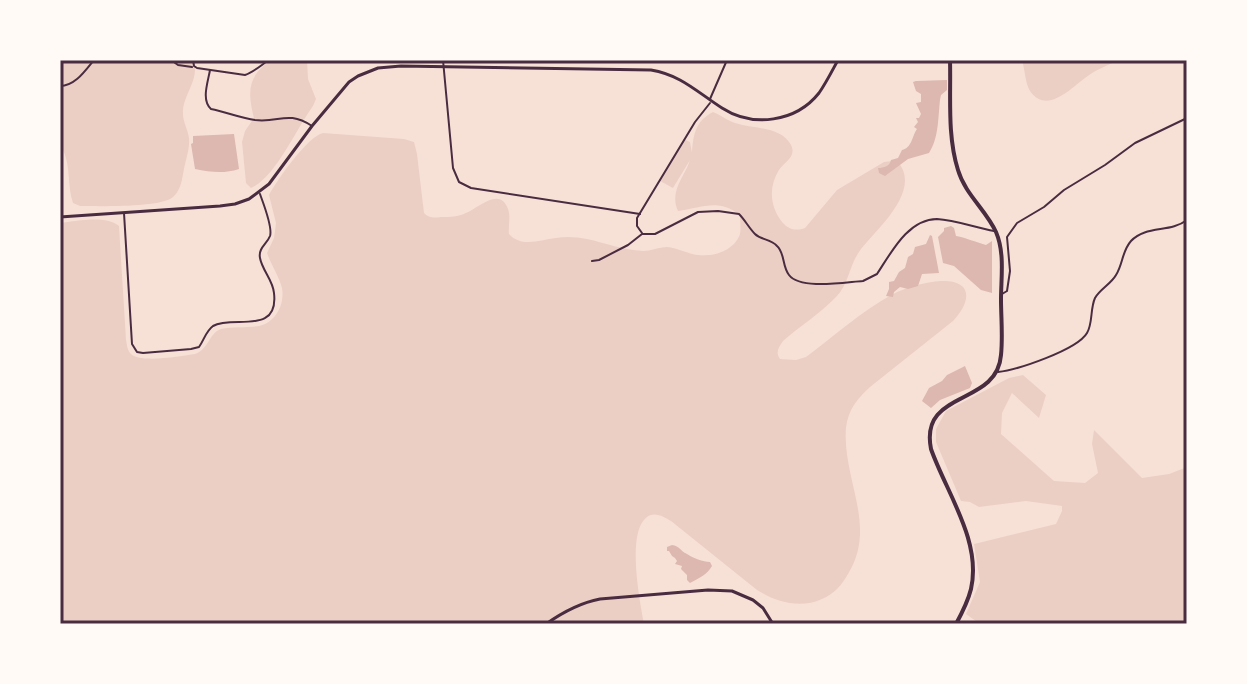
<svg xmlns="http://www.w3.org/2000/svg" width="1247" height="684" viewBox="0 0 1247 684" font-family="'Roboto Condensed',sans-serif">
  <rect width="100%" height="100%" fill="#f7e1d7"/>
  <g fill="#ebcfc5">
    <path d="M60,60H193C201,80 182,94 183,114C183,122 188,130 189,138C190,148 186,159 184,169C182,179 181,190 173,197C161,208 98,206 80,206L73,203C67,186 71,166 63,150L60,149Z"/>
    <path d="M271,60H307L308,79L316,99L313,106C296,129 276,177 251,188L246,183L242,142L245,131L254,118C247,91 248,76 271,60Z"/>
    <path d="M1022,60H1120C1108,65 1095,70 1085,78C1071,88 1047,115 1030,91C1025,83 1025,70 1022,60Z"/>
    <path d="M713,112C721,115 728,121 735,123C753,129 781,126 791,145C797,157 784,162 779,170C768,187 770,208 783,223C789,230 797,231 805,228L837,190L884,162L892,161L898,162C923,192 874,231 859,252C849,266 849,284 836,297C821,313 800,326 783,341C779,347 775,352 780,359L796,360L806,357C834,336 862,311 893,294C907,287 925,282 941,281C974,280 971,302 953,321L870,387C857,399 848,410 846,428C842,479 878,526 848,574C842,585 834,594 822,599C800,609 776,602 757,590L671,521C664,517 655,511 647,517C626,532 640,602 644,624H60V223C78,221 105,215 119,226L126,340C127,344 127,349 130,353C139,364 181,356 195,354C209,349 209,333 221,329C233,326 247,328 259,326C275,323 285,305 282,288C279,276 271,265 267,253L274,238L276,223L269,195C277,180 308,136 323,133L404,139L414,142L417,154L424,213C429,218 433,218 441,217C450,217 458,217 466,213C478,208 500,186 508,209C511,217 508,226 509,234C522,248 539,240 556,238C566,236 577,237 587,239C605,243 624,250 643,251C651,251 659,247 667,247C678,248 688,254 698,255C713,257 734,251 740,234C741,229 740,221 740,215C717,198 703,208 678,211C669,191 684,178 690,160L673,188L660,181L684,139L690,142L692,153C693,136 695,121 713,112Z"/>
    <polygon points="1023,375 1046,395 1039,418 1012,393 1002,413 1001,434 1054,481 1085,483 1098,473 1092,444 1094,430 1142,478 1169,474 1187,467 1187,624 980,624 966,614 980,582 974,544 1056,524 1062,511 1062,506 1026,501 979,507 970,502 961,501 936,442 936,429 946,411 1009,378"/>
  </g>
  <g fill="#dcb8b0">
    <path d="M947,80V90L941,95L940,100C938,117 939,138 929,153L908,159L885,176L879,173L878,168C884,168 890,166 891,160L898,158L902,150C912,148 912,136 917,129L914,127L918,122L916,118H919L921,114L916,103L921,102V94L916,91L913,82L916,81Z"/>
    <path d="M234,134L239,169C224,174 210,172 195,169L191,144L193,143V136Z"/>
    <path d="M951,226L954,228L956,236C967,238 975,242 986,245L992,241V293L981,290L954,266L943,263L938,237L944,231V228Z"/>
    <polygon points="930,235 932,236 939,273 922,274 918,286 908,289 900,287 894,292 893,297 886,296 889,289 889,282 894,281 899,272 905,268 908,257 913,254 915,247 926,244"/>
    <polygon points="965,366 972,383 970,388 940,400 931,408 922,401 929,388 942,381 947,375"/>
    <path d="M672,545C680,546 680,551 687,554C693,558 703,562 710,562L712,566C707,575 699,578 690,583L687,580V575L681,569L682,566L675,564L677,561L675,558L672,556L669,551H667V547Z"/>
  </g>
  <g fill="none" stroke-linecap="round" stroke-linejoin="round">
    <g stroke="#4a2c40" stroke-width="2">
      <polyline points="171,60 178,65 192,67"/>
      <path d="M193,60L194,66L197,68L245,75C254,72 261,65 269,60"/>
      <polyline points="443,60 453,168 459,182 471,188 640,214"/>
      <path d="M210,70C208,82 201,100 211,109C226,112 241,118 255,120C280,123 287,110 312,126"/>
      <path d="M60,86C75,86 85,71 94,60"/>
      <polyline points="710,99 727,60"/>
      <path d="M124,213L132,344L137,352L143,353L191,349L199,347C204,340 206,331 213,326C233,315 279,336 274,293C273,280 262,270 260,258C258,248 267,244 270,236C273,227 263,203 260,194"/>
      <polyline points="642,233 637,226 637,218 695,122 710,103"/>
      <path d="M592,261L599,260L628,245L642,234H655L698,212L718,211L739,214C745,220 749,228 755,234C761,240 771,239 777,246C785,253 782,266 789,275C800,290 846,282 863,281L877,274C891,253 908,219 937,219C956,220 976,228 994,231"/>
      <polyline points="1002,294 1007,291 1010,271 1007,237 1017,223 1044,207 1064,190 1105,165 1135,143 1187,118"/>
      <path d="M998,372C1017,370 1077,350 1087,333C1093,323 1090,309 1095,298C1100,289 1111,284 1116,275C1123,264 1122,251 1131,241C1146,225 1170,233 1187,220"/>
    </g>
    <g stroke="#4a2c40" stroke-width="3">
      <path d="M60,217L220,206L235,204L249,199L269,184L312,126L349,82L358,76L378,68L401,66L651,70C681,75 697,92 722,108C753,128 796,122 819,93C826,83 832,71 838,60"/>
      <path d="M546,624C563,612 579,603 600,599L708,590L732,591L753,600L763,608L773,624"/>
    </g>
    <path stroke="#4a2c40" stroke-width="4" d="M950,60C951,96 947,135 958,170C965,194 986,210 996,232C1005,253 1001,278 1001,299C1001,318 1003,336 1001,355C997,407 919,389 931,449C946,492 982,541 971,589C968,601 962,613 956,624"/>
  </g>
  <rect width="1247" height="684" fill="none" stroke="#fffaf5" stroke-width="124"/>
  <rect x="62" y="62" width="1123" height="560" fill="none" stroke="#4a2c40" stroke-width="3"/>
</svg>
